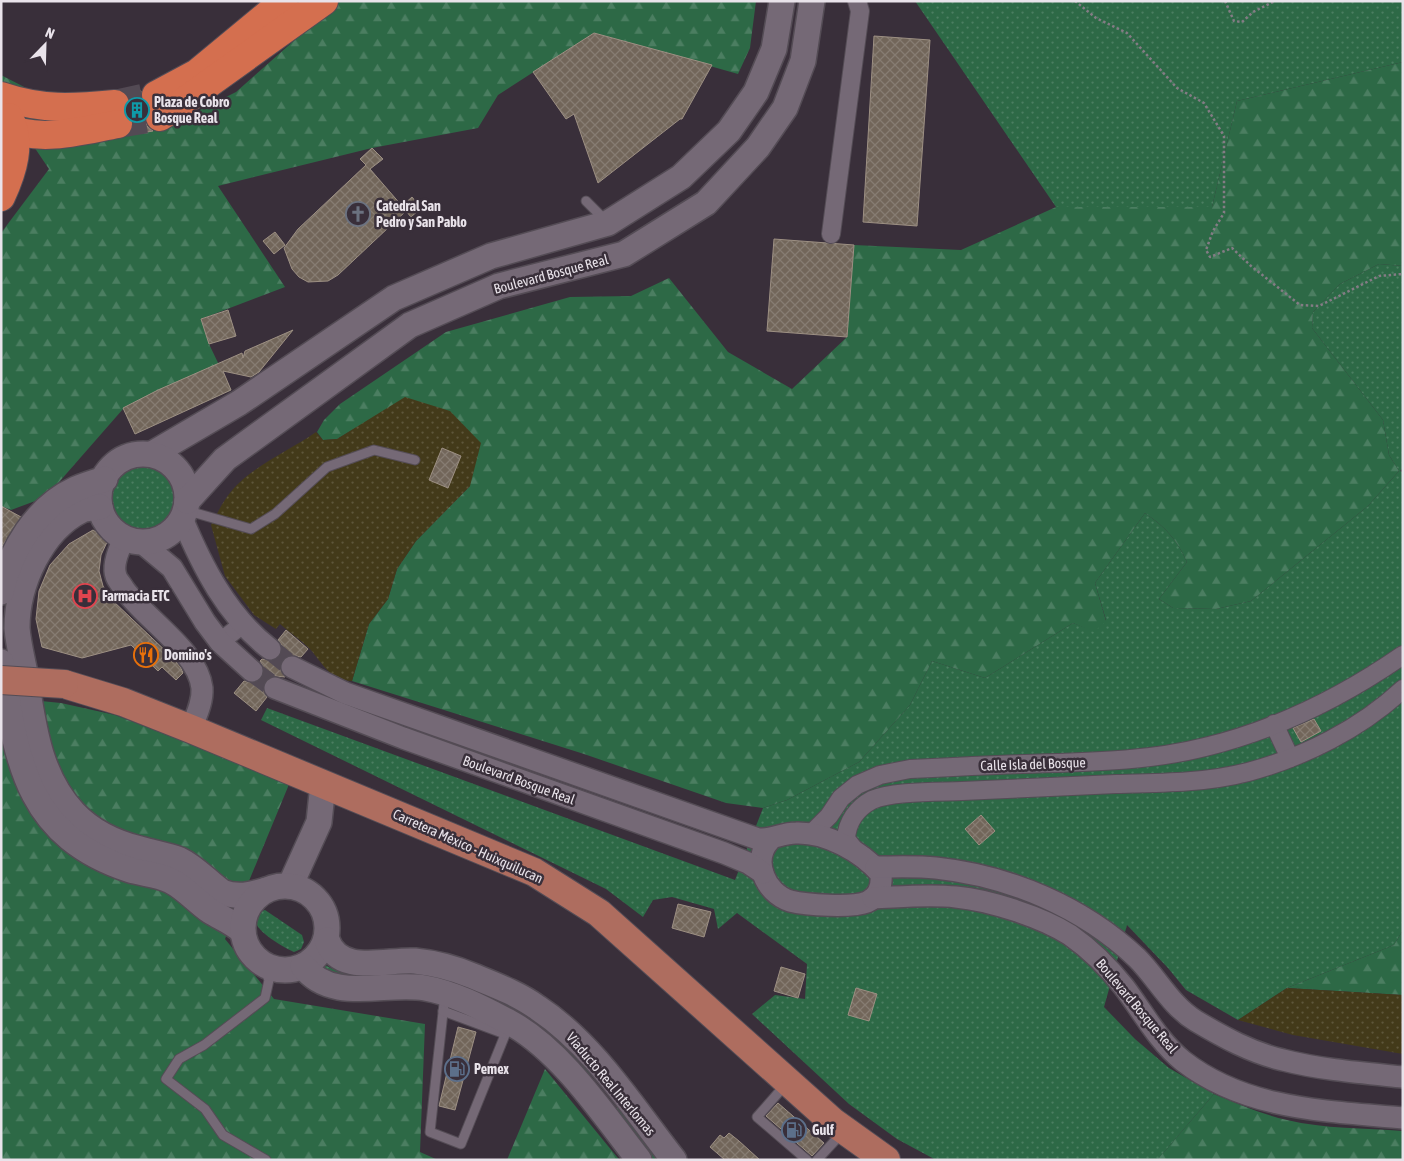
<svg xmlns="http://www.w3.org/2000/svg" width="1404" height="1161" viewBox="0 0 1404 1161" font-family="'Asap Condensed',sans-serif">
  <defs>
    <pattern id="grass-dots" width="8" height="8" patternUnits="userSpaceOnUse" patternTransform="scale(1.25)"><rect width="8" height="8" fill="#2d6946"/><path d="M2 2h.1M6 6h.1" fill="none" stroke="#4b7e61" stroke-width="1.8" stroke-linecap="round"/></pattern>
    <pattern id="forest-firs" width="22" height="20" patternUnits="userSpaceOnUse" patternTransform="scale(1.25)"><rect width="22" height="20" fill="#2d6946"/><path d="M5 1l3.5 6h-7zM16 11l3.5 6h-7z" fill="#4b7e61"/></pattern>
    <pattern id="sand-dots" width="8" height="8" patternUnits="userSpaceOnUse" patternTransform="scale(1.25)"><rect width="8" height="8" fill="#433a1a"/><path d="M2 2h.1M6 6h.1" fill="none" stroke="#5e563b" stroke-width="1.8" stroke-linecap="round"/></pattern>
    <pattern id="building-cross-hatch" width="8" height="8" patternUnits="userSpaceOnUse" patternTransform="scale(1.25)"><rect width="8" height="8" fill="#72665a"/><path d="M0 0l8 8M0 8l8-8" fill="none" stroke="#867c72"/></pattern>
  </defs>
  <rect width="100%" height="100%" fill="#392f3a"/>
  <g fill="url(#grass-dots)">
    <polygon points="915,1 1403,1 1403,62 1237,101 1212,207 1056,207"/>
    <path d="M1379,264L1403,266V468L1400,471L1403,472V930L1394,945L1287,988L1238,1020L1186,990L1168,968L1127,925L1104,1007L1135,1039L1169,1068L1214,1094L1159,1158L1161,1160H936L897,1139L849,1104L752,1014L775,995L805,999L807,964L737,913L718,929L714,909L672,897L653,900L643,917L606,889L261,720L267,708L735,880L763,808L787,800L859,762L910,705L932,661L985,678L1073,623L1094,631L1106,620L1095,583L1145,513C1166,528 1176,538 1187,562L1159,599L1173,608L1216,609L1251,601L1368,506L1399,471L1389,455L1383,420L1312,328L1313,312L1340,284Z"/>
    <circle cx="143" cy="498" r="36"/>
    <path d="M265,910L302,935L304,942L301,949L294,952C281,946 258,933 254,919L258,912Z"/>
    <path d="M321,962C351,985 393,970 428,974C460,978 523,1009 548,1030C563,1044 576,1059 590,1074V1078L527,1022L357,982L316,968Z"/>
    <polygon points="620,1107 659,1160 651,1160 614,1114 616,1108"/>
  </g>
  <g fill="url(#forest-firs)">
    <polygon points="339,1 756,1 750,48 738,74 594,33 498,95 478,128 372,148 218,186 285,287 201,319 209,344 231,390 170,417 123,409 46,497 11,510 1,506 1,233 49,169 1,98 1,75 121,137 162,129 236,92"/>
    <path d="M1403,62V266L1379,264L1340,284L1313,312L1312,328L1383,420L1389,455L1399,471L1368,506L1251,601L1216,609L1173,608L1159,599L1187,562C1176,538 1166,528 1145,513L1095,583L1106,621L1094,632L1073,623L985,678L932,661L910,705L859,762L787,800L763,808L726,803L584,754L352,681L369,624L388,599L397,569L416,541L470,486L357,427L337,439L323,440L317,432L324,420L340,404L446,332L570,297L631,296L669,278L728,352L792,389L847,337L854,245L961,250L1056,207H1212L1237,101Z"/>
    <polygon points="1,697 61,703 115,715 290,782 225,939 274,999 425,1024 420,1152 438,1160 1,1160"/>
    <polygon points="1403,930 1403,995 1287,988 1394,945"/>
    <polygon points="545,1069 617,1157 620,1160 507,1160"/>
    <path d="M1214,1094C1238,1104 1261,1114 1287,1120C1324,1129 1365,1128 1403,1131V1160L1158,1159Z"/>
  </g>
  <g fill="url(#sand-dots)">
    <path d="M405,397L450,411L481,443L470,486L416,541L397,569L388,599L369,624L352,681C330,680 323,664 310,649C301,640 289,632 280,624L276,629L254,615L225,576L211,525C219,510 226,495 239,483C261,462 292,449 316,432L323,440L337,439Z"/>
    <polygon points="1287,988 1403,995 1403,1054 1293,1035 1238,1020"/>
  </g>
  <g fill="url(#building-cross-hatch)" stroke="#9d9083">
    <polygon points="594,33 712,65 682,119 680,119 598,183 574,114 566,119 533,72"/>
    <polygon points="874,36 930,40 917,226 863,222"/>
    <polygon points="141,91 142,102 148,108 144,118 147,126 153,131 129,135 133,129 133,122 128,112 130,102 126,93"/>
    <polygon points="372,148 383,159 370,169 402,206 412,197 421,208 411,217 406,211 338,275 328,281 308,282 299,277 292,269 284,248 298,229 366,165 360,159"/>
    <polygon points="275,232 285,245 274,254 263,241"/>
    <polygon points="774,239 854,245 847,337 767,331"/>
    <polygon points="228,310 236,336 209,344 201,319"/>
    <polygon points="293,330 259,372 251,377 223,371 231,390 135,434 123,408 158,390 242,353 243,358 245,351"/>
    <polygon points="442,448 461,456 448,488 429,480"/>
    <polygon points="1,506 21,517 1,548"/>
    <polygon points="93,530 108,540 101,555 99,571 103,586 111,599 172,657 181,668 183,673 176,680 162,667 158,671 131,645 82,658 42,647 36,619 39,591 50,565 69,544"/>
    <polygon points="286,630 308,649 301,657 291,655 281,661 280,668 285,677 274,676 267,679 263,689 267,697 256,711 234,693 244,681 255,683 262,679 264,668 260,661 262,659 274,661 280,657 282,645 278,640"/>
    <polygon points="1314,719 1321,731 1301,742 1293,728"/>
    <polygon points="981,815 995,831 979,845 965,829"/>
    <polygon points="678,904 711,912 704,937 672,928"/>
    <polygon points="781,967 805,974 798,998 774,991"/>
    <polygon points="856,988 877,994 869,1021 848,1015"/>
    <polygon points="458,1027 476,1032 455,1110 439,1106"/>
    <polygon points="778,1103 824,1143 812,1156 766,1116"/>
    <polygon points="729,1133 739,1141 760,1160 725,1160 710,1147 720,1135 724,1138"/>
  </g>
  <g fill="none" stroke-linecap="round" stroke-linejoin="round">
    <g stroke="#534a54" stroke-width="21" stroke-dasharray="21 11" stroke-linecap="butt">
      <polyline points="270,649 292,667"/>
      <polyline points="252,671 275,688"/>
    </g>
    <g stroke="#534a54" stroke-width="28" stroke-dasharray="28 14" stroke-linecap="butt">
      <polyline points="115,104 156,95"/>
      <polyline points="118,124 160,117"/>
    </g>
    <defs>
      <g id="service">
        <polyline points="586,201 606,221"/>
        <polyline points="185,510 251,529 275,514 327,467 374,450 415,460"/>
        <polyline points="263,965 269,980 265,998 204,1045 179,1059 166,1079 205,1109 223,1135 266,1160"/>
        <polyline points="445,994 430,1132 461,1144 509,1025"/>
        <polyline points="443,1011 505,1034"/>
        <polyline points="786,1084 757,1117 807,1160"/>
        <polyline points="817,1160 842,1133"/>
      </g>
      <g id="minor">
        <polyline points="831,234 860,11 857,1"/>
        <polyline points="220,642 243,624"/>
        <polyline points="1274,724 1290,758"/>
        <path d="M811,834L829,816L841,798L857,785L880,775L910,769C948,767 986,765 1024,764C1083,762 1146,762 1205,747C1275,730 1344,696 1403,655"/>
        <path d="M857,853L846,839C847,822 857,808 872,800C891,791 939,792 962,791C1013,789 1065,786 1116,784C1160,783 1206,783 1248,772C1304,757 1360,729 1403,689"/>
      </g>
      <g id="tertiary">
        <path d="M182,518C202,566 227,616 270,649"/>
        <path d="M124,539C119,549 112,565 116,576C117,580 122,585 124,589C145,619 198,651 202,688C203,702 196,716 191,729"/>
        <polyline points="142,543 172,568 205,622 220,642 252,671"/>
        <path d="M292,667L345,693L758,839C772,840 782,833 796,833C826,832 861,851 881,874C882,885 879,897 867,902C852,908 806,905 790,901C765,893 751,860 770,840"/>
        <polyline points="275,688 403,738 724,853 748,863 763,873"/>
        <path d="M876,867C895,867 916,866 936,868C1010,876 1083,907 1137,958C1157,978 1171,1006 1196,1021C1223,1037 1252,1053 1283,1060C1322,1070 1363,1073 1403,1077"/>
        <path d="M873,898C900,897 928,894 956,897C989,900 1042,917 1070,935C1090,949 1109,968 1124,987C1143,1012 1158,1041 1183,1061C1246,1110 1327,1111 1403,1118"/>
      </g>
      <g id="secondary">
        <polyline points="152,454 239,403 394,298 491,256 608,223 681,177 729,131 756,92 774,49 782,1"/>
        <circle cx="143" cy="498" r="44"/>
        <polyline points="187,501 225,459 410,325 499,286 624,254 706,203 758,147 785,108 803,61 812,1"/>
        <path d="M100,507C94,508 87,508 82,510C41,530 17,585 17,628C18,642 22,658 25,673C33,722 38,775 74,813C91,831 116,843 140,849C153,853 167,855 180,860C195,867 208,882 222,892C237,898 251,895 266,890"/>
        <path d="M1,592C10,551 36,507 76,489C85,485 95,482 105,479"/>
        <path d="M1,662C17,759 24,835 130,870C143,874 158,874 171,881C185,888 197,902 210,911C221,918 232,922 242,931"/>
        <polyline points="290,886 319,822 323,784"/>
        <circle cx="285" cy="928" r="42"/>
        <path d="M327,940C339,976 387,959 415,961C435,963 454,968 473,976C495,985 519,994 538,1008C594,1045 633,1108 674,1160"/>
        <path d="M303,966C332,1004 386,981 425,988C454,993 484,1009 509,1022C561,1050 603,1114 639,1160"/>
      </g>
      <polyline id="primary" points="64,684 123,702 191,729 534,872 599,913 833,1122 886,1160"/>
      <g id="motorway">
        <polyline points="156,95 197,73 284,1"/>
        <path d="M1,96C42,110 72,108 115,104"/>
        <polyline points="160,117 176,107 324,1"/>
        <path d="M1,125C38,144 79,131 118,124"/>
        <path d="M1,197C13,171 22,143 9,117"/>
      </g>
    </defs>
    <use href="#service" stroke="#544c55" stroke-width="11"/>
    <use href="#minor" stroke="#544c55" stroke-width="20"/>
    <use href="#tertiary" stroke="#544c55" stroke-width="24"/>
    <use href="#secondary" stroke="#544c55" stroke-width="28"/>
    <use href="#primary" stroke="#544c55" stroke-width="30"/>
    <use href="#motorway" stroke="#544c55" stroke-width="30"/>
    <g stroke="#847c85" stroke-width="2.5" stroke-dasharray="2.5 2.5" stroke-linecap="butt">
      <polyline points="1075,1 1096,18 1127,33 1177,88 1204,103 1224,136 1224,213 1213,231 1206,250 1210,257 1232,248 1251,266 1300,305 1319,306 1379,276 1403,274"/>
      <polyline points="1225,1 1234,21 1242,22 1253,12 1275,1"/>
    </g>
    <use href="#service" stroke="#756976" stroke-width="9"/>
    <use href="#minor" stroke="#756976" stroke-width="18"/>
    <use href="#tertiary" stroke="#756976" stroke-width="21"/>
    <use href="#secondary" stroke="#756976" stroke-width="25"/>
    <use href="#primary" stroke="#ae6d5f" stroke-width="28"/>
    <use href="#motorway" stroke="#d46f4f" stroke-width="28"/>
    <defs>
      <polyline id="primary-bridge" points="1,680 64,684"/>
    </defs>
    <use href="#primary-bridge" stroke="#544c55" stroke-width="30" stroke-linecap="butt"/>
    <use href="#primary-bridge" stroke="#ae6d5f" stroke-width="28"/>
  </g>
  <defs>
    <symbol id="building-ring" viewBox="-11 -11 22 22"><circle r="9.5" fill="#392f3a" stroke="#0f9aa8" stroke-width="1.5"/><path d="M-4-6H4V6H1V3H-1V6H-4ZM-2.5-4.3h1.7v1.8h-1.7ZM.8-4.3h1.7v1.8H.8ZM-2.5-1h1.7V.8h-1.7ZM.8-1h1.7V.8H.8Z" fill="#0f9aa8"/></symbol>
    <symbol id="church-ring" viewBox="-11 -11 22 22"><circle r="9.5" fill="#392f3a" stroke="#6b7280" stroke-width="1.5"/><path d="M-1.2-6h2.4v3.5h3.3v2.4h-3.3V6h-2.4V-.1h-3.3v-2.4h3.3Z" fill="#6b7280"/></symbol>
    <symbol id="hospital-ring" viewBox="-11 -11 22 22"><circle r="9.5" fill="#392f3a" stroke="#e0444e" stroke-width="1.5"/><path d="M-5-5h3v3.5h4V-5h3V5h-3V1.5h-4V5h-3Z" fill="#e0444e"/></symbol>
    <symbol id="restaurant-ring" viewBox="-11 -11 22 22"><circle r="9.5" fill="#392f3a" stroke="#e8710a" stroke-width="1.5"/><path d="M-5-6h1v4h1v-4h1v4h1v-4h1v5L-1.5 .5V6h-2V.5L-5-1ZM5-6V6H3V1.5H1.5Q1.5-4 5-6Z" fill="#e8710a"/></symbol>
    <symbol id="fuel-ring" viewBox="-11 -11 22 22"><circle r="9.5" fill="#392f3a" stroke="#5c6f8a" stroke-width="1.5"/><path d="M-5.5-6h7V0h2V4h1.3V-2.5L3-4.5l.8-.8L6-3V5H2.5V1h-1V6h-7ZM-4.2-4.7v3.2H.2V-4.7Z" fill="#5c6f8a"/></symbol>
  </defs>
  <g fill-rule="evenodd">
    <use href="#building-ring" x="123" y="96" width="28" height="28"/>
    <use href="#church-ring" x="344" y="200" width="28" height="28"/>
    <use href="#hospital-ring" x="71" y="582" width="28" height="28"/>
    <use href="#restaurant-ring" x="132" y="641" width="28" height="28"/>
    <use href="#fuel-ring" x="443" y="1055" width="28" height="28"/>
    <use href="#fuel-ring" x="780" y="1116" width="28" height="28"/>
  </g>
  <g text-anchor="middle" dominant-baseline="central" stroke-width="5" stroke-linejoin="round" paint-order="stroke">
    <g font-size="14" font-weight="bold" fill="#e9e3ea" stroke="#392f3a" text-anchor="start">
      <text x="154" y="102">Plaza de Cobro<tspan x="154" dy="16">Bosque Real</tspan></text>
      <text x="376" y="206">Catedral San<tspan x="376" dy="16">Pedro y San Pablo</tspan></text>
      <text x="102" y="596">Farmacia ETC</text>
      <text x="164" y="655">Domino's</text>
      <text x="474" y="1069">Pemex</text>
      <text x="812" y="1130">Gulf</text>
    </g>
    <g font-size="14" fill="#e9e3ea" stroke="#392f3a">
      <text transform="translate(551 274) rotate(-15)">Boulevard Bosque Real</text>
      <text transform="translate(1033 764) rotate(-2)">Calle Isla del Bosque</text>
      <text transform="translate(519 780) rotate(20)">Boulevard Bosque Real</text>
      <text transform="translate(468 846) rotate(24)">Carretera México - Huixquilucan</text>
      <text transform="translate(1137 1006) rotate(50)">Boulevard Bosque Real</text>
      <text transform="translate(611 1084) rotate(50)">Viaducto Real Interlomas</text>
    </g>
  </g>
  <rect width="1404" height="1161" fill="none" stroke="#e9e3ea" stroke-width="5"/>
  <g transform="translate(45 45) rotate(23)" stroke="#392f3a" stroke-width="4" paint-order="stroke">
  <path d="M0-4L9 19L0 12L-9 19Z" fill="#e9e3ea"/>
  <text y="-8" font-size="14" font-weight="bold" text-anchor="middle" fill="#e9e3ea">N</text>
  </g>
</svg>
